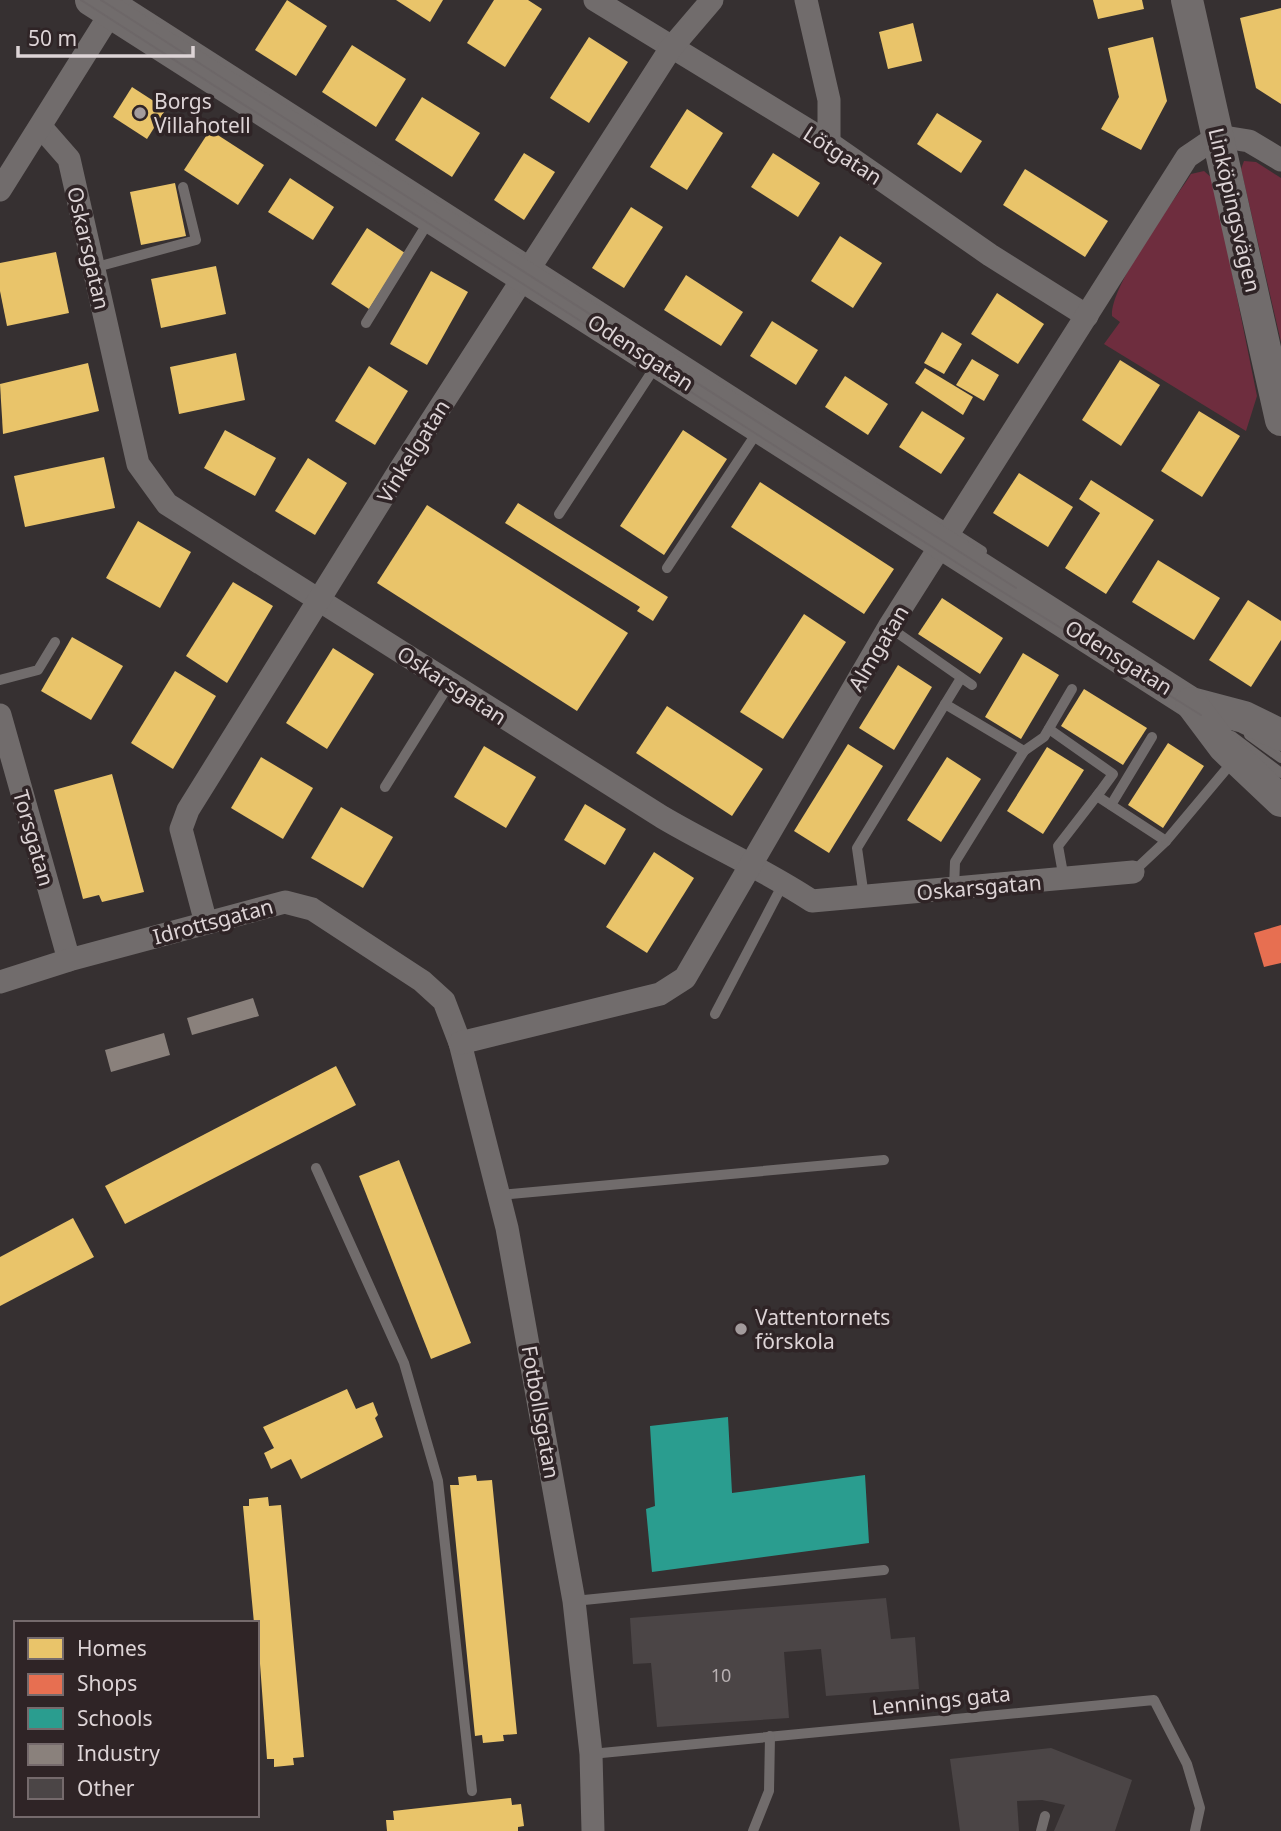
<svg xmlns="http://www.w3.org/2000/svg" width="1281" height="1831" viewBox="0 0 1281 1831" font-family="'Noto Sans',sans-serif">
  <rect width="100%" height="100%" fill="#363031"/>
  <g fill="#6e2d3e">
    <polygon points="1244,161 1256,162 1281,178 1281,342 1241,169"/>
    <path d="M1204,171L1213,179L1257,396L1246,431L1104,344L1120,322L1112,316C1110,285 1172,204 1191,174Z"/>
  </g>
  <g fill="#e9c46a">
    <polygon points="287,0 327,26 296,76 255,50"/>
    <polygon points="396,0 443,0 430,22"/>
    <polygon points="494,0 528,0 542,9 505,67 467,43"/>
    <polygon points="1093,0 1142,0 1144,9 1098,19"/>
    <polygon points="1281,8 1281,104 1256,88 1240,18"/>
    <polygon points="913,23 922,61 888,69 879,32"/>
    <polygon points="589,37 628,62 589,123 550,98"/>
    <polygon points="1153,37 1167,101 1141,150 1101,129 1119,97 1108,48"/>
    <polygon points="352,45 406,79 376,127 322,92"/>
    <polygon points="132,87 166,109 147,139 113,117"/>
    <polygon points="422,97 480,133 452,177 395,140"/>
    <polygon points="687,109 723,133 687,190 650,167"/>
    <polygon points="937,113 982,141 961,173 917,144"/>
    <polygon points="210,130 264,165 238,205 184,170"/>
    <polygon points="524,153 555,172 524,220 494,200"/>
    <polygon points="773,153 820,183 798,217 751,187"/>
    <polygon points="1025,169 1108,221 1085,257 1003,205"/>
    <polygon points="290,178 334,207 313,240 268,212"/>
    <polygon points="175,183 186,236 141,245 130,192"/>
    <polygon points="631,207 663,227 624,288 592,268"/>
    <polygon points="367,228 405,253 369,309 331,284"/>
    <polygon points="840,236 882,263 853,308 811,281"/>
    <polygon points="56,252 69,313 7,326 0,291 0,263"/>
    <polygon points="216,266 226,314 161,328 151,279"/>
    <polygon points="431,271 468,292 427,365 390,344"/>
    <polygon points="686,275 743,312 721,346 664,310"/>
    <polygon points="997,293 1044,324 1018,364 971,334"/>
    <polygon points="772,321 818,350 796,385 750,356"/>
    <polygon points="942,332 962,344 944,374 924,363"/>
    <polygon points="236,353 245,400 179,414 170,367"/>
    <polygon points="972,359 999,375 984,401 956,385"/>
    <polygon points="1120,360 1160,385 1121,446 1082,420"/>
    <polygon points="88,363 99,411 3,434 0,384"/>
    <polygon points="369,366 408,391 375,445 335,421"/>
    <polygon points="925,368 973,397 963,415 915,383"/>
    <polygon points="845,376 888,404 868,435 825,407"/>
    <polygon points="922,411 965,438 941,474 899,447"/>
    <polygon points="1199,411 1240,436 1202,497 1161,471"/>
    <polygon points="225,430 276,458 255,496 204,468"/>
    <polygon points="683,430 727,459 664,555 620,526"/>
    <polygon points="104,457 115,508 25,527 14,476"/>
    <polygon points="308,458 347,483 315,535 275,511"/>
    <polygon points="1019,473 1073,507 1048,547 993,513"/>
    <polygon points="1091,480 1154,520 1106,594 1065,568 1100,513 1079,499"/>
    <polygon points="760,482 894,569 864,614 731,527"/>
    <polygon points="518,503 668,597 653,621 637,611 640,607 505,523"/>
    <polygon points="427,505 628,633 577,711 377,583"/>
    <polygon points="138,521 191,552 160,608 106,578"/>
    <polygon points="1158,560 1220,598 1194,640 1132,602"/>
    <polygon points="233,582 273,606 227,683 186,656"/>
    <polygon points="942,598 1003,638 980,674 918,634"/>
    <polygon points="1248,600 1281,621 1281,640 1251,687 1209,660"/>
    <polygon points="804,614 846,642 783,739 740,712"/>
    <polygon points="72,637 123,666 91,720 41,691"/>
    <polygon points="333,648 374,674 327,749 286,723"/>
    <polygon points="1023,653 1059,675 1021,739 985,717"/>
    <polygon points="898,665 932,687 894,750 859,728"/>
    <polygon points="175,671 216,696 173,769 131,743"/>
    <polygon points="1084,689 1147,728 1123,765 1061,726"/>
    <polygon points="667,706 763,769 732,816 636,753"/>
    <polygon points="1168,743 1204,766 1163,828 1128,805"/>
    <polygon points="848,744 883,766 829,853 794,831"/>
    <polygon points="484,746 536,777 506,828 454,797"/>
    <polygon points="1047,747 1084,770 1043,834 1007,811"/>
    <polygon points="261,757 313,788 283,839 231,808"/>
    <polygon points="947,757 981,779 941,842 907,820"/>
    <polygon points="112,774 144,892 102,902 99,895 83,899 54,790"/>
    <polygon points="585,804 626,829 605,865 564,840"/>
    <polygon points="341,807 393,837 363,888 311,858"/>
    <polygon points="654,852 694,878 647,953 606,927"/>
    <polygon points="336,1066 356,1105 125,1224 105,1186"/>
    <polygon points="399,1160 471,1343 431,1359 359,1176"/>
    <polygon points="73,1218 94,1257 0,1306 0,1257"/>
    <polygon points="347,1389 356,1409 373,1402 378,1415 375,1418 383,1437 301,1479 291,1459 271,1469 264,1453 274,1448 263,1427"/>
    <polygon points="476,1475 477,1481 492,1480 517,1734 503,1735 504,1741 483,1743 482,1735 475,1736 450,1485 459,1485 458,1477"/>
    <polygon points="268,1497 269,1506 281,1505 304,1757 293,1758 294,1765 274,1767 274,1759 267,1759 257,1623 254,1623 243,1506 249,1506 249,1499"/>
    <polygon points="511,1798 512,1805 521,1804 524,1826 518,1827 518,1831 387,1831 386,1820 394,1820 393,1811"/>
  </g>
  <polygon fill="#e76f51" points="1281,925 1281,963 1264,967 1254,933"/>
  <polygon fill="#2a9d8f" points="728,1417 732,1493 865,1475 869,1543 652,1572 646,1509 655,1506 650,1426"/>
  <g fill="#8a817c">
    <polygon points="253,998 259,1016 192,1035 187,1018"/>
    <polygon points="164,1033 170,1055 111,1072 105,1050"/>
  </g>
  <g fill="#4b4546">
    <polygon points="886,1598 891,1639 915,1637 919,1689 826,1696 821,1649 784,1652 789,1718 657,1727 651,1663 633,1664 630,1618"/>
    <polygon points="1051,1748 1132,1780 1115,1831 1054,1831 1065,1805 1042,1800 1017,1801 1019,1831 960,1831 950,1759"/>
  </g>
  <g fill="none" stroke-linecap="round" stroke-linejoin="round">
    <g stroke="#716c6c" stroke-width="10">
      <polyline points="123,0 982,551"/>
      <polyline points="93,268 196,240 183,187"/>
      <polyline points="366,323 429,221"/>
      <polyline points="559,514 657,364"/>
      <polyline points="667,568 758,431"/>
      <polyline points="889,627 972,685"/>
      <polyline points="0,680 38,670 55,642"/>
      <polyline points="945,704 1024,751 955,862 954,889"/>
      <polyline points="1049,729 1113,774 1097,796 1166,841 1133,872"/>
      <polyline points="1249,735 1281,758"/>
      <polyline points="1232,736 1281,773"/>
      <polyline points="1024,751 1044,737 1072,689"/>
      <polyline points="385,787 450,683"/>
      <polyline points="1111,805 1152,737"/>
      <polyline points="1166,841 1234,760"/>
      <polyline points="1064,879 1058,846 1099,793"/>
      <polyline points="864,897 857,848 961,678"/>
      <polyline points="715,1014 784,882"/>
      <polyline points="316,1168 404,1363 438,1481 472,1791"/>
      <polyline points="499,1195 884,1160"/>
      <polyline points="574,1601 884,1570"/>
      <polyline points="591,1754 1154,1700 1187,1764 1200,1808 1195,1831"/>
      <polyline points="753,1831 769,1791 770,1736"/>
      <polyline points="1041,1831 1045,1816"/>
    </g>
    <g stroke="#716c6c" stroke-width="23">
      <polyline points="595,0 829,143 990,255 1087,316"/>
      <polyline points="806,0 829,100 829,143"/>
      <path d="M41,127L69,159L138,464L167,504L662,817C711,846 764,869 812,901L1133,872"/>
      <polyline points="0,190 119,0"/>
      <polyline points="0,715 69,960"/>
      <polyline points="206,923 181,829 188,810 401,468 671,48 712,0"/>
      <polyline points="0,982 69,960 285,902 312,909 422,981 444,1001 460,1043 507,1228 574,1601 591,1754 593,1831"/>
      <polyline points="460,1043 660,994 685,978 889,627 1187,157 1218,136 1249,141 1281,160"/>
    </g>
    <g stroke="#716c6c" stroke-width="32">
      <polyline points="91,0 1191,703 1244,717 1281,735"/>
      <polyline points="1187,0 1281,420"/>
      <polyline points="1191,703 1224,747 1281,801"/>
    </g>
    <g stroke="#6d6768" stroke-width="2">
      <polyline points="81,0 982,579 1201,715"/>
      <polyline points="101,0 1016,588"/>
    </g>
  </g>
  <g fill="#a39b9c" stroke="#2f2426" stroke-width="2.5">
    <circle cx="140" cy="113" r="7"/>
    <circle cx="741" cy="1329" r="7"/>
  </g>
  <g text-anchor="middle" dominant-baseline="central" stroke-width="7" stroke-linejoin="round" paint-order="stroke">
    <g font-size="18" fill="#b8b0b2">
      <text x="721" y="1675">10</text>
    </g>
    <g font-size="21" fill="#ddd4d6" stroke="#2f2426" text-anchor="start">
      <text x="154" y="101">Borgs<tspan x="154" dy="24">Villahotell</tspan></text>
      <text x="755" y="1317">Vattentornets<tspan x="755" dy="24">förskola</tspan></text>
    </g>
    <g font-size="21" fill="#ddd4d6" stroke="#2f2426">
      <text transform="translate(843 155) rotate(33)">Lötgatan</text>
      <text transform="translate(1235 210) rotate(77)">Linköpingsvägen</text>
      <text transform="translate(89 248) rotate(77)">Oskarsgatan</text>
      <text transform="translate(641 352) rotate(33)">Odensgatan</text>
      <text transform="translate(413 451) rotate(-58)">Vinkelgatan</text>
      <text transform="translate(878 648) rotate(-59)">Almgatan</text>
      <text transform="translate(1119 657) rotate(32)">Odensgatan</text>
      <text transform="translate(452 685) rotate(33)">Oskarsgatan</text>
      <text transform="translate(34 838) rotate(74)">Torsgatan</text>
      <text transform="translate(979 887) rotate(-5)">Oskarsgatan</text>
      <text transform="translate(213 921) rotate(-15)">Idrottsgatan</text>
      <text transform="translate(541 1412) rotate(80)">Fotbollsgatan</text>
      <text transform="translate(941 1700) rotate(-6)">Lennings gata</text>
    </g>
  </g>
  <rect x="14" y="1621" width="245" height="196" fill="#2f2426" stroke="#756a6c" stroke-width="2"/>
  <rect x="28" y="1638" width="35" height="21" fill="#e9c46a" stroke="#756a6c" stroke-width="2"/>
  <text x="77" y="1656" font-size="21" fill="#ddd4d6">Homes</text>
  <rect x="28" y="1674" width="35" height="21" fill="#e76f51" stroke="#756a6c" stroke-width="2"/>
  <text x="77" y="1691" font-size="21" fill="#ddd4d6">Shops</text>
  <rect x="28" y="1708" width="35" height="21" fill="#2a9d8f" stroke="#756a6c" stroke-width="2"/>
  <text x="77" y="1726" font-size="21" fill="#ddd4d6">Schools</text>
  <rect x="28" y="1744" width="35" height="21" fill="#8a817c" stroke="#756a6c" stroke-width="2"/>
  <text x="77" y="1761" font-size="21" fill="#ddd4d6">Industry</text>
  <rect x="28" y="1778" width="35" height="21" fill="#4b4546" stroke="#756a6c" stroke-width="2"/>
  <text x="77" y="1796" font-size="21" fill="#ddd4d6">Other</text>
  <path d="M18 46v10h175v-10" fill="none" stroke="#ddd4d6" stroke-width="3.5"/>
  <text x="28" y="46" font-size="21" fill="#ddd4d6" stroke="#2f2426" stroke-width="5" paint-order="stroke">50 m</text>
</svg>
